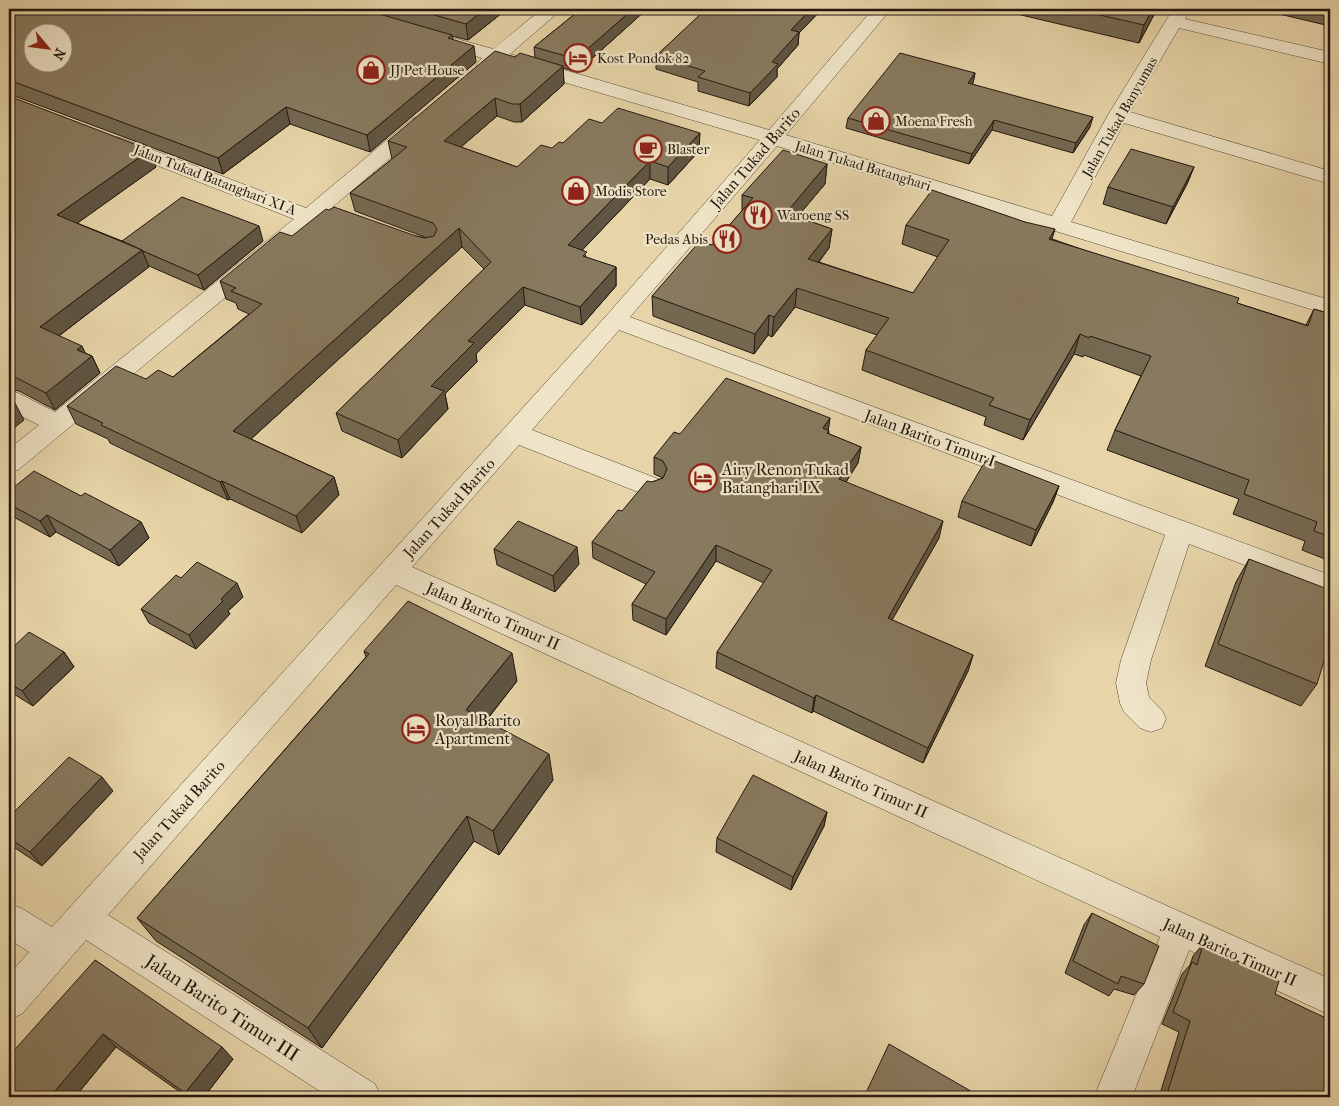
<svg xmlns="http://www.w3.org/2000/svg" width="1339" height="1106" viewBox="0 0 1339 1106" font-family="'IM FELL French Canon',serif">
  <rect width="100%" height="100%" fill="#e7d5a9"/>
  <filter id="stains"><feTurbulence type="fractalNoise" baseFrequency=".004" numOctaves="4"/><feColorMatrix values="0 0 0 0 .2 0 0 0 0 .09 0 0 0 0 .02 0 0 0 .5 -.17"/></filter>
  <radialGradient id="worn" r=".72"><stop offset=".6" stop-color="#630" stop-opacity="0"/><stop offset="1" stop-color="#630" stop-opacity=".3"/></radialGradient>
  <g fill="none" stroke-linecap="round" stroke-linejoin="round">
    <defs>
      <g id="minor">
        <path d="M542,9H562L510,54L769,130L873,9H891L786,135L1052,216L1108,115L1173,9H1191L1185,19L1330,52V64L1179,28L1130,112L1330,171V184L1124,123L1071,222L1330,300V315L777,146L630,317L1330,575V597L1189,544L1151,660L1146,683L1149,697L1162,710L1166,719L1162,728L1151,732L1140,728L1124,712L1120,703L1116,683L1121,660L1165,535L619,330L532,430L661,480L665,487L661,494L652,497L643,494L519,445L412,567L1330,979V1015L1189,950L1132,1097H1100L1097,1090L1160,937L396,585L108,915L375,1084L381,1097H329L86,940L22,1014L9,1019V975L29,952L9,939V904L21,908L52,927L607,315L760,140L499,63C492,69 488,71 478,69L476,65L482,58L433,43L430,39L433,35L439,34L493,49Z"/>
        <path d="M419,117L426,119L429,123L426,127C292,243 154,357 18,470L9,472V449L39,425L9,410V390L18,393L55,412L294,219L110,147L107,143L110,139L117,137L124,139L306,208L412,119Z"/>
      </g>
    </defs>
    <use href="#minor" stroke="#534635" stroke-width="1"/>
    <use href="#minor" fill="#efe4c7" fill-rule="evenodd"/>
  </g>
  <g fill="#756952" stroke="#22170e">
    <polygon points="9,9 507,9 468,40 452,36 453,39 476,62 370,152 290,124 223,174 9,94"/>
    <polygon points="581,9 647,9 577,72 563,68 564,84 522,122 514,122 497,116 461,147 517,167 563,143 699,151 668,185 650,179 582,250 587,258 616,267 616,286 582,325 525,305 476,354 477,362 445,394 448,409 402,458 342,431 336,413 484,269 462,247 251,439 334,477 339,495 302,533 230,499 228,500 110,443 108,439 76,424 67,406 146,379 173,377 249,314 238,309 236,303 226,299 220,281 292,236 416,236 425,238 427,238 355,211 350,193 392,159 388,141 515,57 535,58 534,47"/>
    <polygon points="696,9 822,9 799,33 798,45 777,69 777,77 749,106 698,91 698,82 656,69 656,56 701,14"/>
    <polygon points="996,9 1157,9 1139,43"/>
    <polygon points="1276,9 1330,9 1330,26 1275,13"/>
    <polygon points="975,73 973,83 972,84 1090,127 1073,153 992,130 969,164 846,128 848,118"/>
    <polygon points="9,96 156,167 77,223 122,241 263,241 204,290 149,266 59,336 85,353 92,356 100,373 55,410 19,391 9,389"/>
    <polygon points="827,164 825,184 797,217 832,229 829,248 819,262 913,293 938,257 902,244 906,225 1052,239 1237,303 1306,325 1314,309 1330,314 1330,561 1302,550 1305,541 1233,514 1239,499 1107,450 1115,430 1141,376 1084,355 1083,357 1074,354 1023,440 984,425 986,417 862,370 866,350 877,335 795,307 772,337 768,335 754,354 653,316 652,296 712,245 742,211 742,195"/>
    <polygon points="1194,167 1187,184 1166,224 1103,204 1108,187"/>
    <polygon points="830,418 828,430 829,434 861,447 858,463 846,482 939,538 892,620 973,655 968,671 923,763 813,711 812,713 716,668 717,652 764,583 716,561 666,635 633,620 632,604 646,584 593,558 592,542 652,482 663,478 654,474 654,457 680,434"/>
    <polygon points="1059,486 1053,502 1031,546 958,517 962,501"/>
    <polygon points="9,491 81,496 141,522 149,538 119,566 56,532 50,537 10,515 9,514"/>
    <polygon points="494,549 579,564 555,592 497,565"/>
    <polygon points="1249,559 1317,684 1301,706 1205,666 1236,582"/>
    <polygon points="181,578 243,597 228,611 230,614 196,649 149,623 141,609"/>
    <polygon points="9,651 64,652 74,667 33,706 9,691"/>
    <polygon points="364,651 517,681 486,721 553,780 499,855 474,841 322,1048 156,941 137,918 366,657"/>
    <polygon points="113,791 42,866 9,844 9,817"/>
    <polygon points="827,812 824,826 791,890 716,852 717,838"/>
    <polygon points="1092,913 1144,984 1134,995 1114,989 1109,996 1065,973 1084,925"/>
    <polygon points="1203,944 1275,994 1330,1097 1159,1097 1179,1032 1162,1024 1182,974 1190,965 1193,956"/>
    <polygon points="95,960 233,1059 204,1097 187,1097 116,1047 75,1097"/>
  </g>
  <g fill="#5f5542" stroke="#22170e">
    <polygon points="485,9 507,9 468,40 466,24"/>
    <polygon points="633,9 647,9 577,72 576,59"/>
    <polygon points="811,9 822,9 799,33 798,45 777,69 777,77 749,106 750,93 772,62 791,30"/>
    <polygon points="1153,9 1157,9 1139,43 1144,25"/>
    <polygon points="474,46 476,62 370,152 367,135"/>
    <polygon points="563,66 564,84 522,122 520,104"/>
    <polygon points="975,73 973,83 966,93 968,83"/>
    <polygon points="495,98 497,116 447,159 444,141"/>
    <polygon points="286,107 290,124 223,174 218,158"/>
    <polygon points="1093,117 1090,127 1073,153 1076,143"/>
    <polygon points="994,120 992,130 969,164 972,154"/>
    <polygon points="700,133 699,151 668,185 668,167"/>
    <polygon points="150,150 156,167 65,232 57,215"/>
    <polygon points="650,161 650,179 569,264 568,245"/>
    <polygon points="827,164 825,184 784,233 786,213"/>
    <polygon points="1194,167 1187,184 1166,224 1173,207"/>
    <polygon points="259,226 263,241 204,290 198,275"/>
    <polygon points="459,228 462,247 240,449 233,431"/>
    <polygon points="832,229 829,248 806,278 808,259"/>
    <polygon points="1055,229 1049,249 1049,239"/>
    <polygon points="142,250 149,267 48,344 40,327"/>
    <polygon points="616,267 616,286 582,325 580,307"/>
    <polygon points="523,287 525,305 476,354 477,362 445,394 448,409 402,458 398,440 431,386 468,341"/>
    <polygon points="797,288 795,307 772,337 774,317"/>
    <polygon points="769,315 768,335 754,354 755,334"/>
    <polygon points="1080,334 1074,354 1023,440 1030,420"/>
    <polygon points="82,346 88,359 92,356 100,373 55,410 46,393 77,350"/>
    <polygon points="15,403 24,420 9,432 9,407"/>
    <polygon points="830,418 828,432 829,431 827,447 823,428"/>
    <polygon points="861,447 858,463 837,496 839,479"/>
    <polygon points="334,477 339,495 302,533 296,516"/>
    <polygon points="222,481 230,499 228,500 220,482"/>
    <polygon points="1059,486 1053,502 1031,546 1036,530"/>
    <polygon points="47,515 56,532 50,537 40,521"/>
    <polygon points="943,521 939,538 884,634 888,618"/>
    <polygon points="141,522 149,538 119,566 110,550"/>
    <polygon points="716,545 716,561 666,635 666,619"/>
    <polygon points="577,547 579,564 555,592 553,576"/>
    <polygon points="237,583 243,597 228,611 230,614 196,649 189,635 221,599"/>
    <polygon points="64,652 74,667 33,706 22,691"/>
    <polygon points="512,653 517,681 473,737 466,710"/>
    <polygon points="973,655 968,671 923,763 928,748"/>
    <polygon points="816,695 813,711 812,713 814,698"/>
    <polygon points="549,754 553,780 499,855 493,831"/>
    <polygon points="102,777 113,791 42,866 30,852"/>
    <polygon points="827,812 824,826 791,890 793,877"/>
    <polygon points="467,816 474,841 322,1048 308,1028"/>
    <polygon points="103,1034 116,1047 75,1097 50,1097"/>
    <polygon points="222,1047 233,1059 204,1097 189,1097 185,1093"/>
  </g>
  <g fill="#887a5f" stroke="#22170e" fill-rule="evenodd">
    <path d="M9,9H362L452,35L448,38L474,46L367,135L286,107L218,158L9,80ZM32,32H62V62H32Z"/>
    <polygon points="413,9 485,9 466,24"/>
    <polygon points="581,9 633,9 576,59 534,47"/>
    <polygon points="706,9 811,9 791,30 799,32 772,62 778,64 750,93 698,77 705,71 656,56"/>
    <polygon points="1073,9 1153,9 1144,25"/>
    <polygon points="495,51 515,57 520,53 563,66 520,104 512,104 495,98 444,141 517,167 541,145 552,148 559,142 563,143 589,119 602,123 618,108 700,133 668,167 650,161 568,245 587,252 583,256 616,267 580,307 523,287 468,341 474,343 431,386 444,391 398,440 336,413 491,262 459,228 233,431 334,477 296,516 222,481 220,482 101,425 103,423 67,406 116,366 146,379 158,370 173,377 262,304 231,291 236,288 220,281 280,232 292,236 326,209 329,210 334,207 416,236 425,238 434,236 437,229 433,223 350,193 407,147 388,141"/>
    <polygon points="900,53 975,73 968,83 1093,117 1076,143 994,120 972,154 848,118"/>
    <polygon points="9,96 150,150 57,215 142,250 40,327 82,346 77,350 92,356 46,393 9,374 9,363 12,360 9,358"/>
    <polygon points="1131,149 1194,167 1173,207 1108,187"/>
    <polygon points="783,150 827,164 786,213 832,229 808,259 913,293 949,240 906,225 932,190 1025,222 1055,229 1049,239 1239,298 1237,303 1308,326 1314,309 1330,314 1330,537 1314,531 1317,522 1244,494 1249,480 1115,430 1151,356 1090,336 1089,338 1080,334 1030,420 989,405 994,398 866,350 889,318 797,288 774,317 769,315 755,334 652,296 700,241 712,245 753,198 742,195"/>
    <polygon points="182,197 259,226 198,275 143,251 142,250 122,241"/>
    <polygon points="726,378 830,418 823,428 829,431 827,433 861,447 839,479 943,521 888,618 973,655 928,748 816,695 814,698 717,652 772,570 716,545 666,619 632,604 655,572 592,542 618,510 622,511 647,481 652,482 663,478 667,469 663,461 654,457 674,432 680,434"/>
    <polygon points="9,400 15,403 9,407"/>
    <polygon points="987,458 1059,486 1036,530 962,501"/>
    <polygon points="34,471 81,496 85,493 141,522 110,550 47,515 40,521 9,504 9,491"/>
    <polygon points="518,521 577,547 553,576 494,549"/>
    <polygon points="1249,559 1330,590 1330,641 1317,684 1218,644"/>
    <polygon points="197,562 237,583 221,599 223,601 189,635 141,609 176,575 181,578"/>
    <polygon points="408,601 512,653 466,710 549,754 493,831 467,816 308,1028 137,918 369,654 364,651"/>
    <polygon points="29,632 64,652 22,691 9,683 9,651"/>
    <polygon points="69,757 102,777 30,852 9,838 9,817"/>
    <polygon points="753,775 827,812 793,877 717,838"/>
    <polygon points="1092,913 1159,946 1144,984 1121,976 1118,984 1073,961"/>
    <polygon points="1203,944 1279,981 1275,994 1330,1020 1330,1097 1166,1097 1190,1021 1173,1012 1192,962 1197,965"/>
    <polygon points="95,960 222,1047 185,1093 103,1034 50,1097 9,1097 9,1056"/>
    <polygon points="889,1044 981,1097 864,1097"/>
  </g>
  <defs>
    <symbol id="hotel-ring" viewBox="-11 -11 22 22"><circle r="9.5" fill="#efe4c7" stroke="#8f2418" stroke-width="1.5"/><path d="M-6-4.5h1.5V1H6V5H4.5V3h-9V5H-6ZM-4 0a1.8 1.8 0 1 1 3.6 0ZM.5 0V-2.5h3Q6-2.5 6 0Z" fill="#8f2418"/></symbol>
    <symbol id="shop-ring" viewBox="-11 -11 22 22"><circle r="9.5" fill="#efe4c7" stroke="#8f2418" stroke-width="1.5"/><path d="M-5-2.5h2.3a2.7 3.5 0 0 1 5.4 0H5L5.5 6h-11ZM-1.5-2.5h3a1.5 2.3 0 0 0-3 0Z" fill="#8f2418"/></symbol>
    <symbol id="cafe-ring" viewBox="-11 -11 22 22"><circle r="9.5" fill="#efe4c7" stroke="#8f2418" stroke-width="1.5"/><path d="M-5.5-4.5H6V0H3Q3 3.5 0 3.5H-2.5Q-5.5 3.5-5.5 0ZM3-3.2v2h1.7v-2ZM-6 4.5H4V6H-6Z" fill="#8f2418"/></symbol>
    <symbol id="restaurant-ring" viewBox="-11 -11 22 22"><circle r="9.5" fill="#efe4c7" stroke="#8f2418" stroke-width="1.5"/><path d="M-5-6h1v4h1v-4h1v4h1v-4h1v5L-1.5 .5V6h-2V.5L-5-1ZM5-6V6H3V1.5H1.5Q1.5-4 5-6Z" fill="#8f2418"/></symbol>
  </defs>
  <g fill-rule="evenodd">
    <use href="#hotel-ring" x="562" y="42" width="32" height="32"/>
    <use href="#shop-ring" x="355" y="54" width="32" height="32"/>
    <use href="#shop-ring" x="860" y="105" width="32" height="32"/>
    <use href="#cafe-ring" x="632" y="133" width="32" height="32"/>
    <use href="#shop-ring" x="560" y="175" width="32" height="32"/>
    <use href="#restaurant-ring" x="742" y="199" width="32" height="32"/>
    <use href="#restaurant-ring" x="711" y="223" width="32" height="32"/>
    <use href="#hotel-ring" x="687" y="462" width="32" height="32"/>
    <use href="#hotel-ring" x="400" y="713" width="32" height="32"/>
  </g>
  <g text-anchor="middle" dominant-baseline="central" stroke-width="4.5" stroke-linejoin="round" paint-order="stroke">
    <g font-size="14" fill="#22170e" stroke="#efe4c7" text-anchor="start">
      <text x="597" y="58">Kost Pondok 82</text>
      <text x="390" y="70">JJ Pet House</text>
      <text x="895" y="121">Moena Fresh</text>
      <text x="667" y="149">Blaster</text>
      <text x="595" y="191">Modis Store</text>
      <text x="777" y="215">Waroeng SS</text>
      <text x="708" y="239" text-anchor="end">Pedas Abis</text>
    </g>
    <g font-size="14" fill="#22170e" stroke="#efe4c7">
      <text transform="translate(1120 117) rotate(-60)">Jalan Tukad Banyumas</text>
      <text transform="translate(863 166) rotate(17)">Jalan Tukad Batanghari</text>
      <text transform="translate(215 180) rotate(21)">Jalan Tukad Batanghari XI A</text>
    </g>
    <g font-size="16" fill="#22170e" stroke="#efe4c7">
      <text transform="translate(755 158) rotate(-49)">Jalan Tukad Barito</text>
      <text transform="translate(930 438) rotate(20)">Jalan Barito Timur I</text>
      <text transform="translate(449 508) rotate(-48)">Jalan Tukad Barito</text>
      <text transform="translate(493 616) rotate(24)">Jalan Barito Timur II</text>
      <text transform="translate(861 784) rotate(24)">Jalan Barito Timur II</text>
      <text transform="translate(179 810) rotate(-48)">Jalan Tukad Barito</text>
      <text transform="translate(1230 952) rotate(24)">Jalan Barito Timur II</text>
    </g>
    <g font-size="16" fill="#22170e" stroke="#efe4c7" text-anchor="start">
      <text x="722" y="469">Airy Renon Tukad<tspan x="722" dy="18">Batanghari IX</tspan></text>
      <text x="435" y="720">Royal Barito<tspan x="435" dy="18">Apartment</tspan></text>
    </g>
    <g font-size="19" fill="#22170e" stroke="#efe4c7">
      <text transform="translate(222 1008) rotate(33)">Jalan Barito Timur III</text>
    </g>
  </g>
  <rect width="1339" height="1106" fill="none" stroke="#e7d5a9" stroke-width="30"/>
  <rect x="10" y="10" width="1319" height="1086" fill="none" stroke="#22170e" stroke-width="2.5"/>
  <rect x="15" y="15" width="1309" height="1076" fill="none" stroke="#22170e"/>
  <g transform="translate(48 48) rotate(119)"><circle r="24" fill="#efe4c7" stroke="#9d927d"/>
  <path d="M0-4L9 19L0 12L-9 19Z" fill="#8f2418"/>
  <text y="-8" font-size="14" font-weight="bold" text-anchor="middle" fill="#22170e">N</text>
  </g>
  <rect width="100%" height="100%" filter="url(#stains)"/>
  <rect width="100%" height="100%" fill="url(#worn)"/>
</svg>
